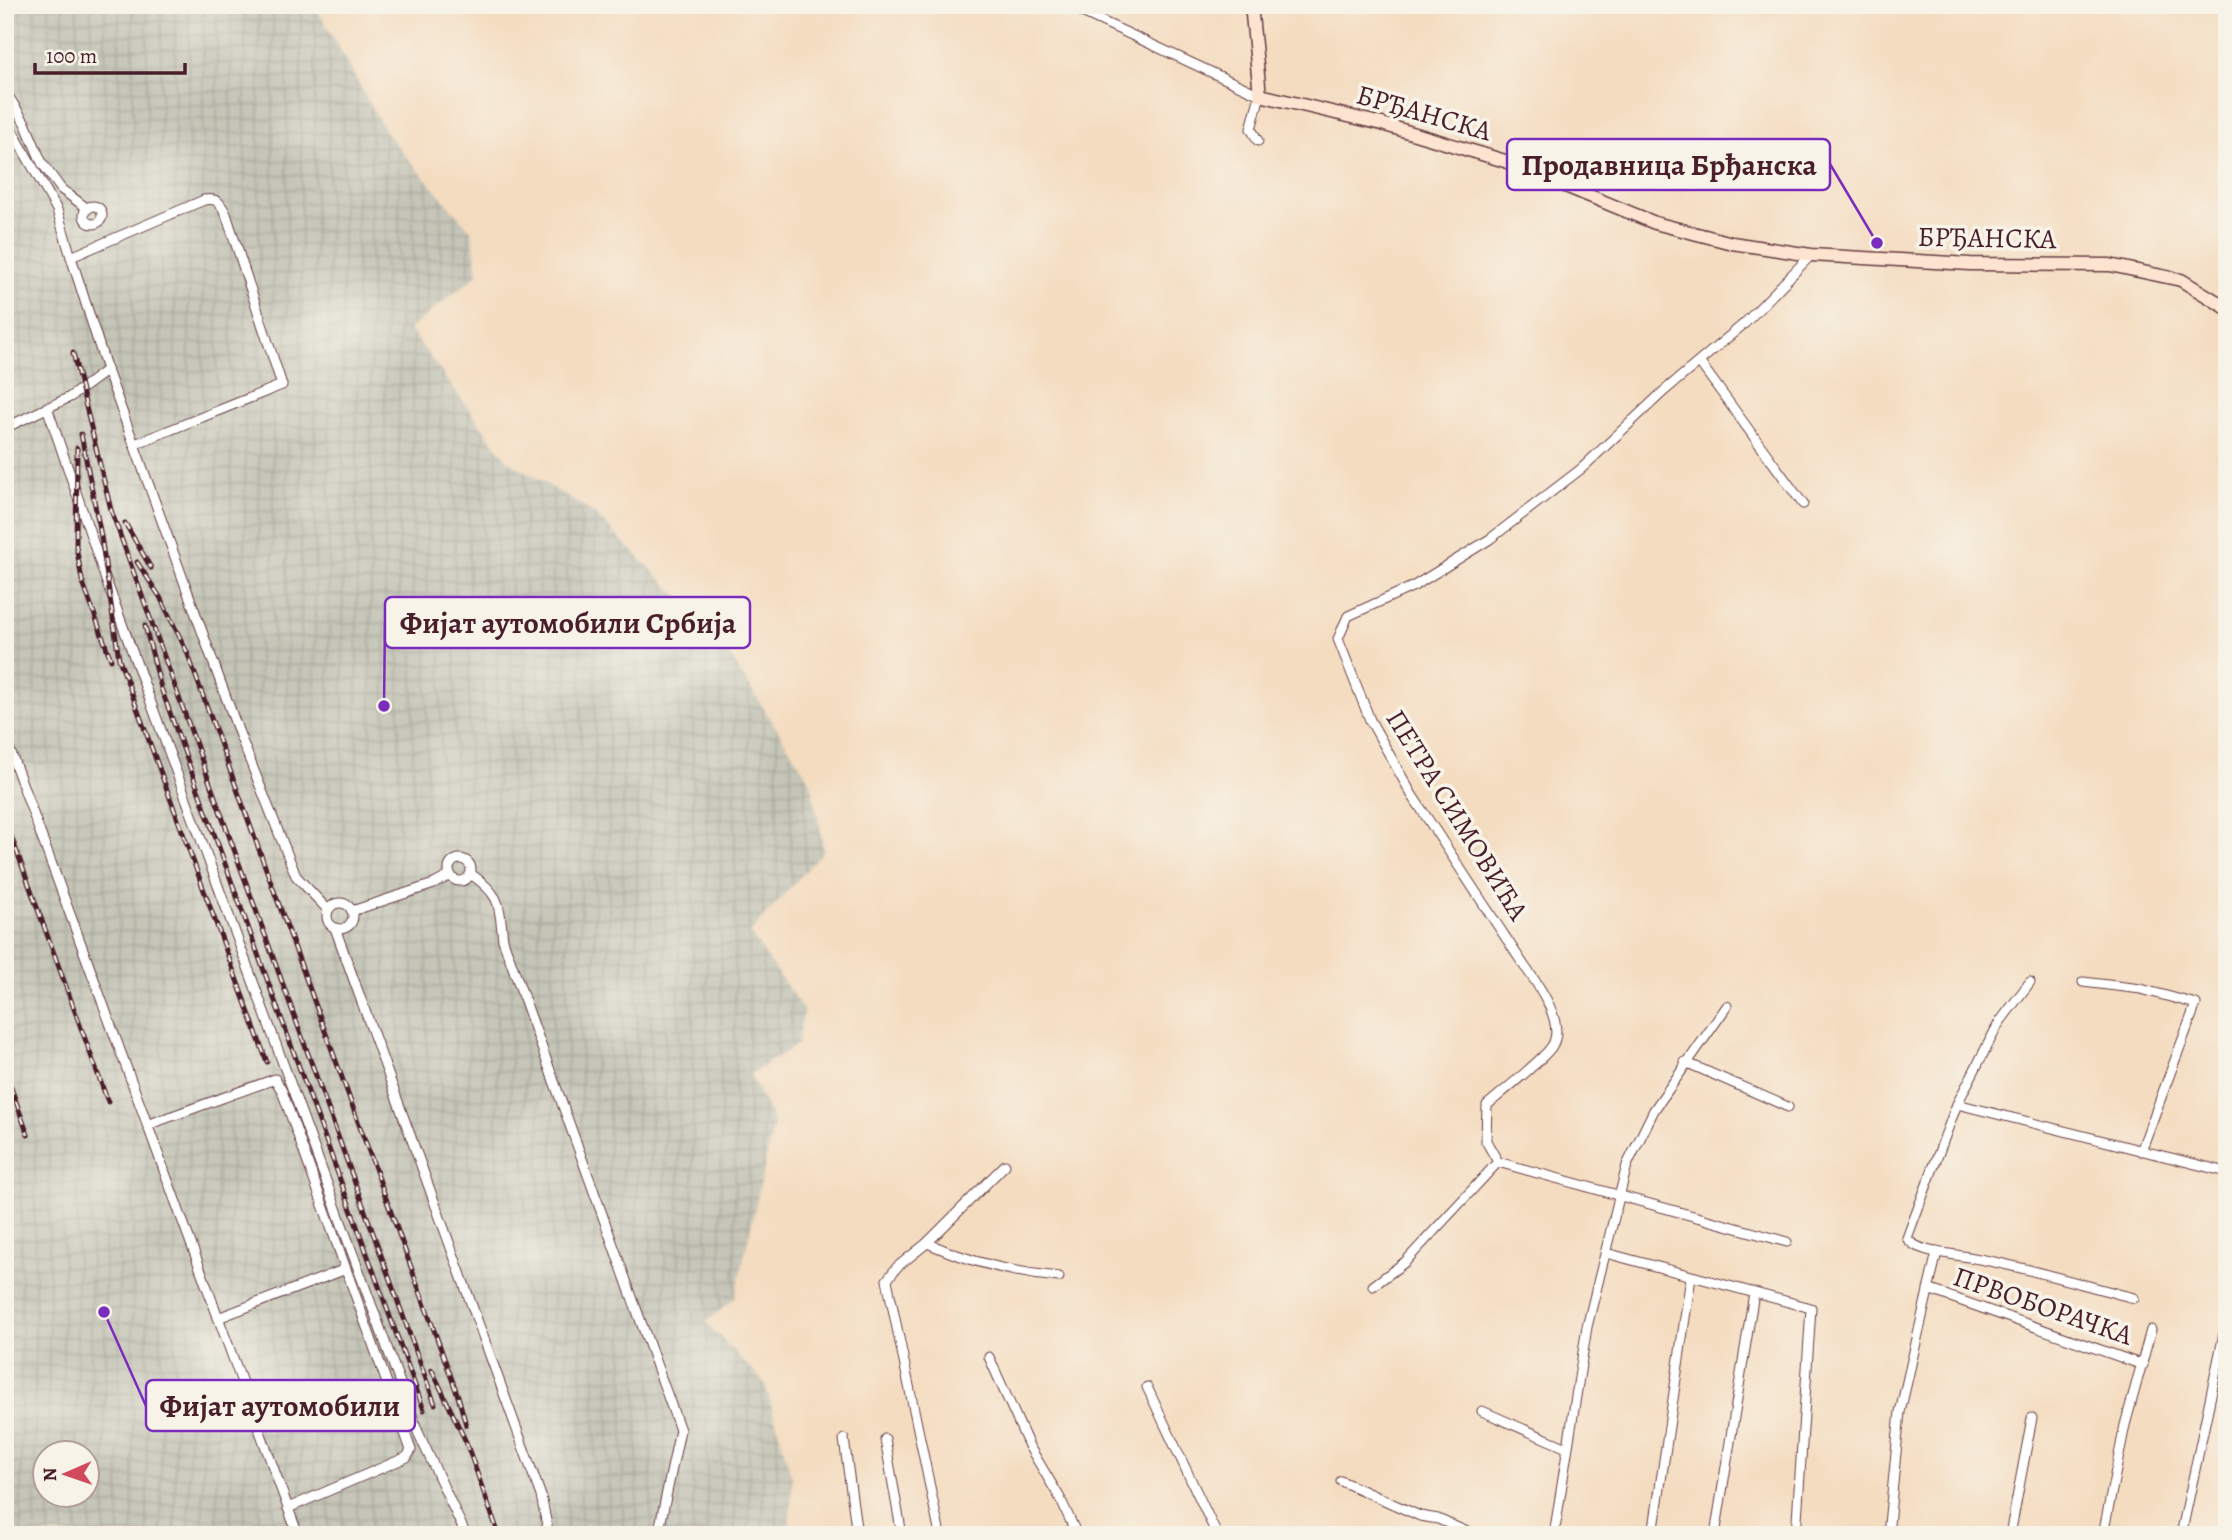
<svg xmlns="http://www.w3.org/2000/svg" width="2232" height="1540" viewBox="0 0 2232 1540" font-family="Alegreya,serif">
  <defs>
    <pattern id="industrial-grid" width="8" height="8" patternUnits="userSpaceOnUse" patternTransform="scale(1.75)"><rect width="8" height="8" fill="#c5c5b8"/><path d="M0 4h8M4 0v8" fill="none" stroke="#aba99e"/></pattern>
  </defs>
  <rect width="100%" height="100%" fill="#f7f3e8"/>
  <filter id="ink" filterUnits="userSpaceOnUse"><feTurbulence type="fractalNoise" baseFrequency=".0143" numOctaves="2"/><feDisplacementMap in="SourceGraphic" scale="14" xChannelSelector="R" yChannelSelector="G"/><feConvolveMatrix kernelMatrix="1 2 1 2 8 2 1 2 1" color-interpolation-filters="sRGB"/></filter>
  <filter id="wash" filterUnits="userSpaceOnUse"><feTurbulence type="fractalNoise" baseFrequency=".00686" numOctaves="4" result="noise"/><feDisplacementMap in="SourceGraphic" scale="28" xChannelSelector="R" yChannelSelector="G"/><feGaussianBlur stdDeviation="1.57" result="paint"/><feColorMatrix in="noise" values="0 0 0 0 0 0 0 0 0 0 0 0 0 0 0 0 0 1.4 0 .05"/><feComposite in="paint" operator="in"/></filter>
  <g filter="url(#wash)">
    <rect width="100%" height="100%" fill="#f4dcc0"/>
    <path fill="url(#industrial-grid)" fill-rule="evenodd" d="M5,5H315L386,133L472,232L478,274L409,329L507,460L595,514L714,631L811,782L824,850L750,933L804,1011L797,1045L750,1074L774,1123L735,1298L706,1322L765,1384L792,1478L789,1535H5ZM46,1452H88V1494H46Z"/>
  </g>
  <g filter="url(#ink)">
    <g fill="none" stroke-linecap="round" stroke-linejoin="round">
      <defs>
        <g id="street">
          <polyline points="1067,5 1260,95 1251,129 1258,141"/>
          <polyline points="5,91 25,123 42,163 61,189 88,209"/>
          <path d="M5,118L57,210L71,257L204,200C217,198 220,202 226,214L282,385L135,444"/>
          <circle cx="93" cy="215" r="9"/>
          <polyline points="71,257 107,370 239,733 296,876 328,910"/>
          <polyline points="1700,363 1803,504"/>
          <polyline points="47,407 106,580 418,1432 466,1535"/>
          <polyline points="5,428 70,397 107,370"/>
          <polyline points="5,737 298,1535"/>
          <circle cx="460" cy="870" r="11"/>
          <path d="M471,874C502,896 499,905 503,940L680,1430L658,1535"/>
          <circle cx="340" cy="916" r="13"/>
          <polyline points="352,911 434,884 451,875"/>
          <polyline points="335,928 541,1496 549,1535"/>
          <path d="M2030,982L1999,1023L1957,1104L1907,1238C1915,1251 1942,1253 1956,1255C2016,1264 2075,1283 2134,1298"/>
          <polyline points="2083,982 2141,989 2196,1004 2141,1151"/>
          <polyline points="1685,1062 1788,1107"/>
          <polyline points="1957,1104 2227,1172"/>
          <polyline points="147,1125 275,1079 282,1091 411,1450 407,1457 288,1508"/>
          <polyline points="1498,1162 1787,1242"/>
          <path d="M927,1243C970,1262 1011,1273 1059,1277"/>
          <polyline points="1606,1253 1811,1308 1796,1535"/>
          <path d="M1373,1286L1405,1262L1498,1162L1486,1141L1487,1105C1500,1094 1546,1057 1552,1046C1566,1024 1538,984 1525,967L1412,795L1370,720L1338,639L1348,616L1414,586L1490,539L1581,469L1664,391L1745,323L1811,255"/>
          <polyline points="1928,1289 2143,1365"/>
          <polyline points="218,1318 346,1269"/>
          <polyline points="989,1357 1029,1446 1060,1498 1077,1535"/>
          <polyline points="1147,1387 1217,1535"/>
          <polyline points="1482,1411 1567,1448"/>
          <polyline points="844,1439 857,1535"/>
          <polyline points="885,1439 902,1535"/>
          <polyline points="1341,1481 1420,1516 1438,1519 1474,1535"/>
          <polyline points="940,1535 887,1280 897,1267 927,1243 1005,1165"/>
          <polyline points="1554,1535 1587,1327 1627,1165 1654,1110 1727,1006"/>
          <polyline points="1653,1535 1691,1277"/>
          <polyline points="1715,1535 1754,1293"/>
          <polyline points="1888,1535 1900,1412 1937,1252"/>
          <polyline points="2010,1535 2032,1418"/>
          <polyline points="2103,1535 2125,1425 2151,1330"/>
          <polyline points="2181,1535 2227,1320"/>
        </g>
        <polyline id="secondary" points="1251,5 1260,95 1382,124 1505,161 1655,223 1732,243 1811,255 1970,264 2110,265 2181,280 2227,308"/>
      </defs>
      <use href="#street" stroke="#643b41" stroke-width="11"/>
      <use href="#secondary" stroke="#643b41" stroke-width="15"/>
      <use href="#street" stroke="#fff" stroke-width="9"/>
      <use href="#secondary" stroke="#fde4d1" stroke-width="12"/>
      <defs>
        <g id="rail">
          <polyline points="73,353 111,510 435,1404"/>
          <polyline points="81,434 101,536 119,659 267,1062"/>
          <polyline points="77,448 76,546 82,580 111,660"/>
          <polyline points="125,523 151,568"/>
          <polyline points="137,562 160,597 187,652 458,1396 466,1425"/>
          <polyline points="145,626 161,688 424,1410"/>
          <polyline points="5,819 108,1102"/>
          <polyline points="5,1071 28,1135"/>
          <polyline points="432,1370 466,1442 499,1535"/>
        </g>
      </defs>
      <use href="#rail" stroke="#4a1f2b" stroke-width="5"/>
      <use href="#rail" stroke="#f7f3e8" stroke-width="2.5" stroke-dasharray="8" stroke-linecap="butt"/>
    </g>
  </g>
  <g text-anchor="middle" dominant-baseline="central" stroke-width="7" stroke-linejoin="round" paint-order="stroke">
    <g font-size="28" fill="#4a1f2b" stroke="#f7f3e8">
      <text transform="translate(1424 113) rotate(16)">БРЂАНСКА</text>
      <text transform="translate(1987 238) rotate(1)">БРЂАНСКА</text>
      <text transform="translate(1457 815) rotate(58)">ПЕТРА СИМОВИЋА</text>
      <text transform="translate(2043 1306) rotate(19)">ПРВОБОРАЧКА</text>
    </g>
  </g>
  <path fill="none" stroke="#7b2cbf" stroke-width="2.5" d="M1877 243L1830 164M384 706L385 622M104 1312L146 1406"/>
  <g fill="#7b2cbf" stroke="#f7f3e8" stroke-width="2.5">
    <circle cx="1877" cy="243" r="7"/>
    <circle cx="384" cy="706" r="7"/>
    <circle cx="104" cy="1312" r="7"/>
  </g>
  <g fill="#f7f3e8" stroke="#7b2cbf" stroke-width="2.5">
    <rect x="1507" y="139" width="323" height="51" rx="7"/>
    <rect x="385" y="597" width="365" height="51" rx="7"/>
    <rect x="146" y="1380" width="269" height="51" rx="7"/>
  </g>
  <g font-size="30" text-anchor="middle" font-weight="bold" fill="#4a1f2b">
    <text x="1669" y="175">Продавница Брђанска</text>
    <text x="568" y="633">Фијат аутомобили Србија</text>
    <text x="280" y="1416">Фијат аутомобили</text>
  </g>
  <rect width="2232" height="1540" fill="none" stroke="#f7f3e8" stroke-width="28"/>
  <g transform="translate(66 1474) rotate(268)"><circle r="33" fill="#f7f3e8" stroke="#b29e9c" stroke-width="2"/>
  <path d="M0-5L12 26L0 18L-12 26Z" fill="#d1495b"/>
  <text y="-10" font-size="19" font-weight="bold" text-anchor="middle" fill="#4a1f2b">N</text>
  </g>
  <path d="M35 63v10h150v-10" fill="none" stroke="#4a1f2b" stroke-width="3.5"/>
  <text x="46" y="63" font-size="21" fill="#4a1f2b" stroke="#f7f3e8" stroke-width="5" paint-order="stroke">100 m</text>
</svg>
